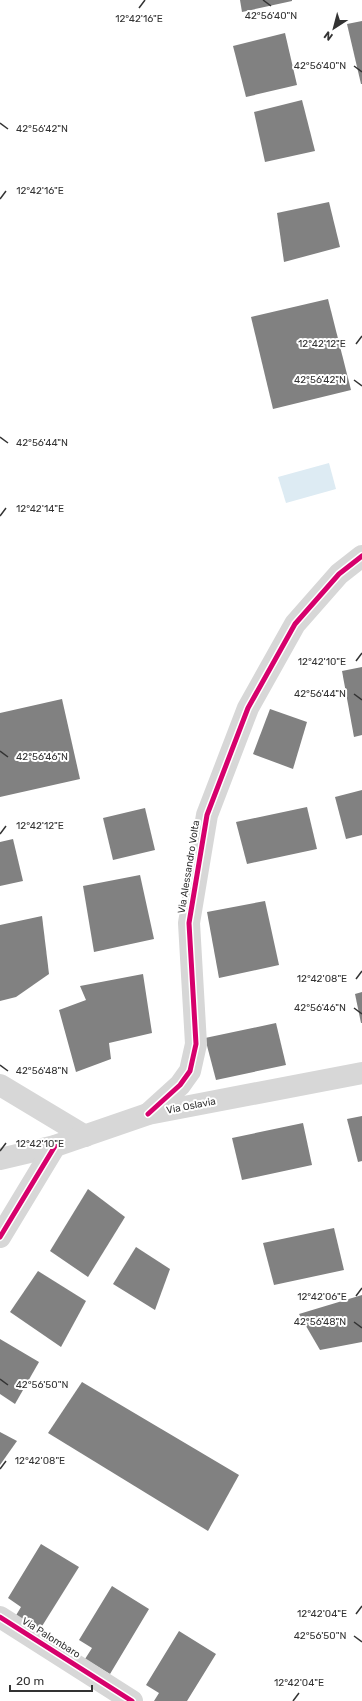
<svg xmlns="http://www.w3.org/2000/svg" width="362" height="1701" viewBox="0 0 362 1701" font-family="Rubik,sans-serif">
  <rect width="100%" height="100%" fill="#fff"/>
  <polygon fill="#ddebf3" points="329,463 336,489 286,503 278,477"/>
  <g fill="#818181">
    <polygon points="240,0 292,0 292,1 242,12"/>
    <polygon points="362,21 362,84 361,84 347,24"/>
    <polygon points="285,33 297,85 246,97 233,46"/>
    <polygon points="302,100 315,151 265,162 254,112"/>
    <polygon points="329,202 340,247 284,262 277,213"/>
    <polygon points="328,299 351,390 273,409 251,317"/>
    <polygon points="362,667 362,735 354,737 342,671"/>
    <polygon points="62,699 80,779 0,797 0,713"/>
    <polygon points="270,709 307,722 293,769 253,754"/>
    <polygon points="362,790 362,835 346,839 335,797"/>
    <polygon points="307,807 317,849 247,864 236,822"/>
    <polygon points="145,808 155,850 113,860 103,818"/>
    <polygon points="13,839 23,881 0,886 0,842"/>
    <polygon points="140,875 154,939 94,952 83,886"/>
    <polygon points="265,901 279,965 219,978 207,912"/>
    <polygon points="42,916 49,974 16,997 0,1001 0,925"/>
    <polygon points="143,974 152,1033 109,1043 111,1059 76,1072 59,1010 86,1000 80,986"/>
    <polygon points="362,992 362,1023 361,1023 355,994"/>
    <polygon points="276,1023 286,1065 216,1080 205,1038"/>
    <polygon points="362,1116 362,1161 358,1162 347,1119"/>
    <polygon points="303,1123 312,1165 242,1180 232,1138"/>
    <polygon points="88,1189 125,1217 88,1277 50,1251"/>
    <polygon points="334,1228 344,1270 274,1285 263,1243"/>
    <polygon points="136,1247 170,1269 155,1310 113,1284"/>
    <polygon points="38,1271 86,1301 61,1347 10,1312"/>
    <polygon points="362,1295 362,1342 320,1350 299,1314"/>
    <polygon points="0,1339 39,1362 15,1404 0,1394"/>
    <polygon points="82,1382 239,1475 208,1531 48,1433"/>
    <polygon points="0,1432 17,1441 0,1465"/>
    <polygon points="41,1544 79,1567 39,1631 15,1617 21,1607 8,1598"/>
    <polygon points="112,1586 149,1609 110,1674 85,1659 92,1648 79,1640"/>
    <polygon points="179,1631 216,1654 187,1701 154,1701 159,1693 146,1685"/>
  </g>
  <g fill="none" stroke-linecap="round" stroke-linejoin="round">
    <g stroke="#d7d7d7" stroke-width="22">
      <polyline points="0,1085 85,1136"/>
      <polyline points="148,1114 180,1085 190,1071 196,1044 189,923 207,815 248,708 295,624 339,574 362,556"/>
      <polyline points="0,1159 55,1146 148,1114 362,1073"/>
      <polyline points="0,1237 55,1146"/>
      <polyline points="0,1617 132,1701"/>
    </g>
    <defs>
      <g id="cycleway">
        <polyline points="148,1114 180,1085 190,1071 196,1044 189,923 207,815 248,708 295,624 339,574 362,556"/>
        <polyline points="0,1237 55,1146"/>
        <polyline points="0,1617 132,1701"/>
      </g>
    </defs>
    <use href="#cycleway" stroke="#fff" stroke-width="8"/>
    <use href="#cycleway" stroke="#d6006c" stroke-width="5"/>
  </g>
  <path fill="none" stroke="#333" stroke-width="1.5" d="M263,0L271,6M139,8L145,0M354,66L362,72M0,123L8,129M0,199L6,191M356,344L362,336M354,380L362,386M0,437L8,443M0,516L6,508M356,661L362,653M354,694L362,700M0,751L8,757M0,834L6,826M356,979L362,971M354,1008L362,1014M0,1065L8,1071M0,1151L6,1143M356,1296L362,1288M354,1322L362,1328M0,1379L8,1385M0,1469L6,1461M356,1614L362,1606M354,1636L362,1642M293,1701L299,1693"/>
  <g text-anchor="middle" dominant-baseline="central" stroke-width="4" stroke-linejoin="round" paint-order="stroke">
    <g font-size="10" fill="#333" stroke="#fff">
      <text transform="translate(189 867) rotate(-81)">Via Alessandro Volta</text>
      <text transform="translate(191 1106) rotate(-11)">Via Oslavia</text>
      <text transform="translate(51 1638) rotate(32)">Via Palombaro</text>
    </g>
  </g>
  <g font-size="10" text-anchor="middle" fill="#333" stroke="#fff" stroke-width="4" stroke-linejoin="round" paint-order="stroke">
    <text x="271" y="19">42°56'40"N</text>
    <text x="139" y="22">12°42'16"E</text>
    <text x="320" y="69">42°56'40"N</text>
    <text x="42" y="132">42°56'42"N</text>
    <text x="40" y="194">12°42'16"E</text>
    <text x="322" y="347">12°42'12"E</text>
    <text x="320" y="383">42°56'42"N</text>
    <text x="42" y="446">42°56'44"N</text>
    <text x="40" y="512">12°42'14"E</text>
    <text x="322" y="665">12°42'10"E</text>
    <text x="320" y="697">42°56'44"N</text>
    <text x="42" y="760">42°56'46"N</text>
    <text x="40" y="829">12°42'12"E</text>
    <text x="322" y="982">12°42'08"E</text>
    <text x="320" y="1011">42°56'46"N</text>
    <text x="42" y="1074">42°56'48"N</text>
    <text x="40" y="1147">12°42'10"E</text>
    <text x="322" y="1300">12°42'06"E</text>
    <text x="320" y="1325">42°56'48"N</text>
    <text x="42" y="1388">42°56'50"N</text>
    <text x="40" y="1464">12°42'08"E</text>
    <text x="322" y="1617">12°42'04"E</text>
    <text x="320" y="1639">42°56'50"N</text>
    <text x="299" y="1686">12°42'04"E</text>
  </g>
  <g transform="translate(334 28) rotate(216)" stroke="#ffffff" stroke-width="3" paint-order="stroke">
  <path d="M0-3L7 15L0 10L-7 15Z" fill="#333333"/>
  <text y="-6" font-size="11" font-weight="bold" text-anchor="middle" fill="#333333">N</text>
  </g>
  <path d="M10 1685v6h82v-6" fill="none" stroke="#333333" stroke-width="2"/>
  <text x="16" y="1685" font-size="12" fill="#333333" stroke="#ffffff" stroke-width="3" paint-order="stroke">20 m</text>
</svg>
